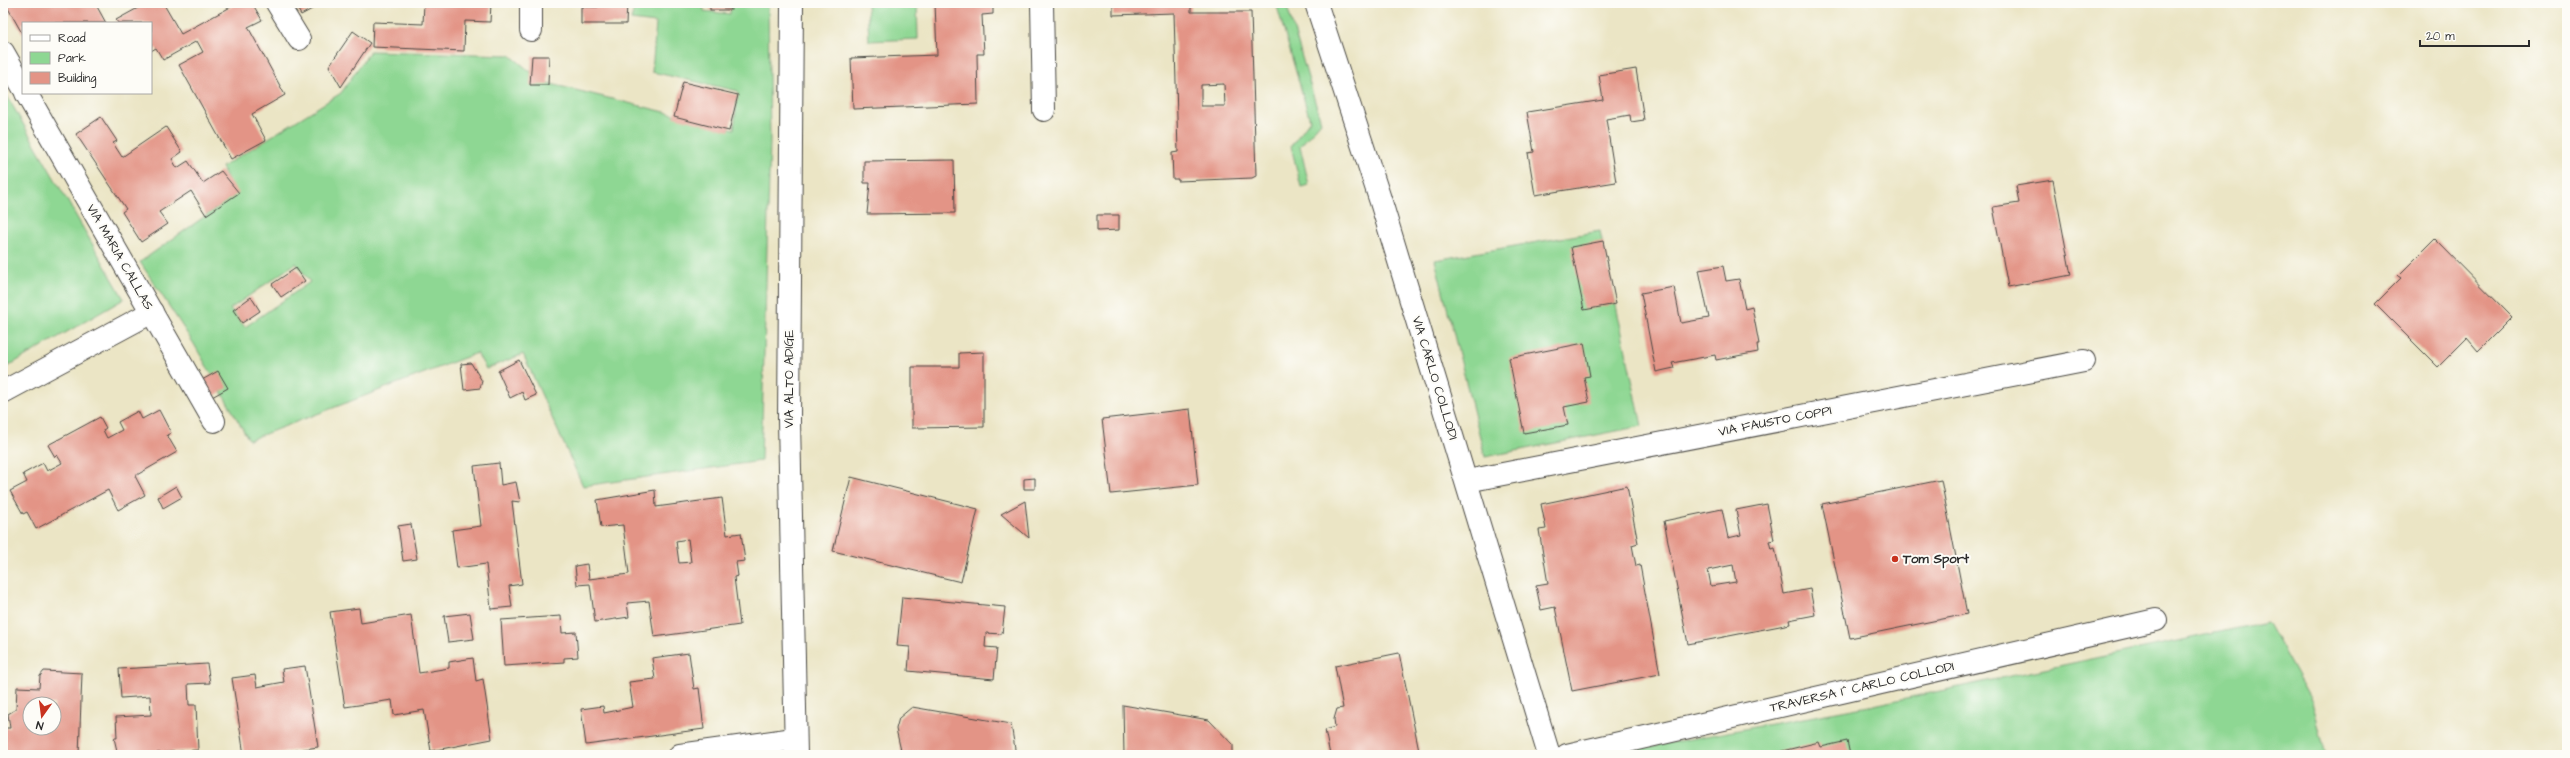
<svg xmlns="http://www.w3.org/2000/svg" width="2570" height="758" viewBox="0 0 2570 758" font-family="'Architects Daughter',sans-serif">
  <rect width="100%" height="100%" fill="#fdfcf7"/>
  <filter id="ink" filterUnits="userSpaceOnUse"><feTurbulence type="fractalNoise" baseFrequency=".025" numOctaves="2"/><feDisplacementMap in="SourceGraphic" scale="8" xChannelSelector="R" yChannelSelector="G"/><feConvolveMatrix kernelMatrix="1 2 1 2 8 2 1 2 1" color-interpolation-filters="sRGB"/></filter>
  <filter id="wash" filterUnits="userSpaceOnUse"><feTurbulence type="fractalNoise" baseFrequency=".012" numOctaves="4" result="noise"/><feDisplacementMap in="SourceGraphic" scale="16" xChannelSelector="R" yChannelSelector="G"/><feGaussianBlur stdDeviation="0.9" result="paint"/><feColorMatrix in="noise" values="0 0 0 0 0 0 0 0 0 0 0 0 0 0 0 0 0 1.4 0 .05"/><feComposite in="paint" operator="in"/></filter>
  <g filter="url(#wash)">
    <rect width="100%" height="100%" fill="#ebe5c5"/>
    <g fill="#8ed793" stroke="#5c815f" fill-rule="evenodd">
      <path d="M703,3L704,11L730,14L731,3H768L770,141L761,461L583,486L523,354L486,369L477,353L249,440L194,344L140,262L235,195L222,167L341,93L370,51L510,55L543,82L734,129L738,91L652,72L656,23L631,20L635,4ZM296,263L310,282L245,327L230,309Z"/>
      <polygon points="867,3 917,3 918,39 869,41"/>
      <polygon points="1276,3 1286,3 1321,122 1300,146 1309,185 1301,187 1291,146 1310,120"/>
      <polygon points="3,89 124,299 3,369"/>
      <polygon points="1600,231 1642,426 1485,457 1435,260"/>
      <polygon points="2267,622 2312,702 2326,755 1603,755 1869,706"/>
    </g>
    <g id="blocks">
      <g fill="#e39486" fill-rule="evenodd">
        <polygon points="5,3 95,3 106,23 23,23 23,35"/>
        <polygon points="147,3 163,3 181,34 238,3 252,3 262,20 248,27 285,95 252,114 266,140 231,159 179,65 203,52 197,41 163,60 156,48 151,51 151,23 118,23 116,20"/>
        <polygon points="294,3 323,3 301,15"/>
        <polygon points="424,3 491,3 490,22 465,21 464,51 372,47 373,22 423,24"/>
        <polygon points="599,3 627,3 626,24 581,24 581,7 598,7"/>
        <rect x="710" y="3" width="21" height="7"/>
        <polygon points="935,3 993,3 993,14 982,15 984,54 977,54 978,104 853,109 851,58 937,55"/>
        <path d="M1113,3H1191V12H1251L1256,176L1252,178L1178,181V179H1173L1172,153L1178,152L1174,13L1113,15ZM1224,84L1225,106H1201V85Z"/>
        <polygon points="353,31 370,43 341,87 329,66"/>
        <polygon points="532,56 549,56 548,85 530,85"/>
        <polygon points="1636,69 1644,120 1631,122 1630,115 1606,119 1616,182 1535,195 1528,153 1534,152 1527,112 1603,100 1599,75"/>
        <polygon points="683,82 738,95 729,131 674,117"/>
        <polygon points="101,117 117,141 113,143 122,157 166,127 182,152 172,159 177,168 188,161 203,183 221,171 239,193 206,215 191,191 159,212 168,224 141,242 122,212 126,209 76,134"/>
        <polygon points="954,160 955,213 867,214 870,183 864,183 864,161"/>
        <polygon points="2053,180 2071,275 2008,287 1993,207 2019,203 2016,186"/>
        <polygon points="1097,215 1119,215 1119,230 1097,231"/>
        <polygon points="2435,239 2512,317 2478,351 2467,338 2438,367 2375,304 2401,278 2398,276"/>
        <polygon points="1603,241 1616,304 1584,310 1571,247"/>
        <polygon points="1723,266 1726,281 1739,279 1745,309 1752,307 1759,344 1757,344 1758,352 1716,360 1715,355 1672,363 1674,368 1656,372 1641,293 1674,287 1681,323 1709,318 1699,270"/>
        <polygon points="296,268 305,281 281,297 272,284"/>
        <polygon points="251,297 260,311 242,323 233,310"/>
        <polygon points="1584,343 1590,376 1584,377 1589,402 1564,407 1568,425 1524,433 1509,358"/>
        <polygon points="984,352 984,427 912,428 912,367 959,367 959,353"/>
        <polygon points="519,360 536,395 525,400 522,392 510,398 498,371"/>
        <polygon points="471,363 482,381 480,388 464,390 461,364"/>
        <polygon points="218,371 228,388 212,397 202,380"/>
        <polygon points="1190,409 1198,485 1111,494 1102,419"/>
        <polygon points="159,410 171,433 167,435 177,452 135,476 145,495 118,510 108,490 36,529 27,512 23,514 10,491 27,482 23,474 43,463 47,471 62,463 57,455 55,457 48,445 100,417 106,428 103,430 107,438 122,430 118,422 138,411 142,419"/>
        <polygon points="499,463 501,485 516,482 520,502 512,501 522,584 509,586 512,607 491,609 486,564 457,568 452,530 481,526 474,466"/>
        <polygon points="851,477 978,509 961,582 833,551"/>
        <polygon points="1035,478 1035,489 1024,489 1024,479"/>
        <polygon points="1941,480 1967,614 1850,638 1822,504"/>
        <polygon points="176,486 182,497 163,508 158,497"/>
        <polygon points="1627,486 1638,543 1632,545 1636,566 1640,565 1660,674 1572,691 1555,607 1541,610 1536,586 1548,584 1539,530 1546,529 1541,504"/>
        <path d="M655,490L656,507L722,498L727,535L741,533L745,561L736,562L738,576L734,577L740,625L654,637L649,601L627,603L629,617L595,622L590,584L577,585L575,566L587,564L589,579L629,574L623,525L601,527L597,500ZM688,539L691,562L679,563L676,541Z"/>
        <polygon points="1025,501 1029,538 1001,514"/>
        <path d="M1767,504L1774,540L1769,541L1771,549L1775,548L1784,594L1810,589L1815,615L1789,620L1790,624L1688,644L1664,521L1722,509L1728,538L1741,535L1736,510ZM1733,565L1736,582L1711,586L1708,570Z"/>
        <polygon points="411,524 417,559 403,561 398,526"/>
        <polygon points="902,597 1005,607 1002,634 986,633 985,647 997,648 994,679 908,671 910,647 897,646"/>
        <polygon points="359,608 361,623 411,615 419,673 449,668 449,662 473,658 476,681 483,679 492,739 431,751 424,710 394,715 392,700 345,707 330,612"/>
        <polygon points="470,613 474,639 448,642 444,616"/>
        <polygon points="561,616 562,633 576,632 578,657 564,658 564,662 504,666 501,620"/>
        <polygon points="689,653 694,689 699,688 704,729 586,745 581,709 603,706 604,713 633,707 629,682 655,679 652,658"/>
        <polygon points="1399,653 1420,755 1330,755 1325,730 1335,727 1334,719 1337,709 1343,708 1335,666"/>
        <polygon points="207,664 210,683 188,684 189,705 196,705 198,750 157,753 158,755 118,755 114,738 117,738 116,717 151,715 150,696 121,698 119,669"/>
        <polygon points="305,666 318,747 265,755 244,755 232,678 255,675 257,687 284,682 282,669"/>
        <path d="M44,671L82,673L79,755H3V728H10L8,714L16,709L17,687L39,688L40,676ZM30,704H54V728H30Z"/>
        <polygon points="1123,705 1209,720 1233,745 1233,755 1124,755"/>
        <polygon points="912,707 1011,724 1015,749 1012,755 902,755 896,729 899,718"/>
        <polygon points="1847,741 1850,755 1770,754 1819,742 1821,747"/>
      </g>
    </g>
  </g>
  <g filter="url(#ink)">
    <use href="#blocks" fill-opacity="0" stroke="#484742" stroke-width="1"/>
    <g fill="none" stroke-linecap="round" stroke-linejoin="round">
      <defs>
        <g id="minor">
          <polyline points="277,3 299,39"/>
          <polyline points="1042,3 1044,110"/>
          <polyline points="1316,3 1381,202 1549,755"/>
          <polyline points="531,30 531,3"/>
          <polyline points="3,52 23,87"/>
          <polyline points="26,93 214,421"/>
          <polyline points="3,392 152,312"/>
          <polyline points="1467,481 2084,361"/>
          <polyline points="680,755 794,739"/>
          <polyline points="1567,755 2156,620"/>
        </g>
        <polyline id="tertiary" points="792,3 789,421 796,755"/>
      </defs>
      <use href="#minor" stroke="#484742" stroke-width="24"/>
      <use href="#tertiary" stroke="#484742" stroke-width="24"/>
      <use href="#minor" stroke="#fff" stroke-width="22"/>
      <use href="#tertiary" stroke="#fff" stroke-width="22"/>
    </g>
  </g>
  <circle fill="#c8321e" stroke="#fdfcf7" stroke-width="1.5" cx="1895" cy="559" r="4"/>
  <g text-anchor="middle" dominant-baseline="central" stroke-width="4" stroke-linejoin="round" paint-order="stroke">
    <g font-size="13" fill="#2b2b2b" stroke="#fdfcf7">
      <text transform="translate(120 257) rotate(60)">VIA MARIA CALLAS</text>
      <text transform="translate(1435 378) rotate(73)">VIA CARLO COLLODI</text>
      <text transform="translate(789 379) rotate(-90)">VIA ALTO ADIGE</text>
      <text transform="translate(1775 421) rotate(-11)">VIA FAUSTO COPPI</text>
      <text transform="translate(1862 687) rotate(-13)">TRAVERSA I^ CARLO COLLODI</text>
    </g>
    <g font-size="13" font-weight="bold" fill="#2b2b2b" stroke="#fdfcf7" text-anchor="start">
      <text x="1903" y="559">Tom Sport</text>
    </g>
  </g>
  <rect width="2570" height="758" fill="none" stroke="#fdfcf7" stroke-width="16"/>
  <rect x="22" y="22" width="130" height="72" fill="#fdfcf7" stroke="#a9a8a5"/>
  <rect x="30" y="35" width="20" height="6" fill="#ffffff" stroke="#a9a8a5"/>
  <text x="58" y="42" font-size="12" fill="#2b2b2b">Road</text>
  <rect x="30" y="52" width="20" height="12" fill="#8ed793" stroke="#a9a8a5"/>
  <text x="58" y="62" font-size="12" fill="#2b2b2b">Park</text>
  <rect x="30" y="72" width="20" height="12" fill="#e39486" stroke="#a9a8a5"/>
  <text x="58" y="82" font-size="12" fill="#2b2b2b">Building</text>
  <g transform="translate(42 716) rotate(194)"><circle r="19" fill="#fdfcf7" stroke="#a9a8a5"/>
  <path d="M0-3L7 15L0 10L-7 15Z" fill="#c8321e"/>
  <text y="-6" font-size="11" font-weight="bold" text-anchor="middle" fill="#2b2b2b">N</text>
  </g>
  <path d="M2420 40v6h109v-6" fill="none" stroke="#2b2b2b" stroke-width="2"/>
  <text x="2426" y="40" font-size="12" fill="#2b2b2b" stroke="#fdfcf7" stroke-width="3" paint-order="stroke">20 m</text>
</svg>
